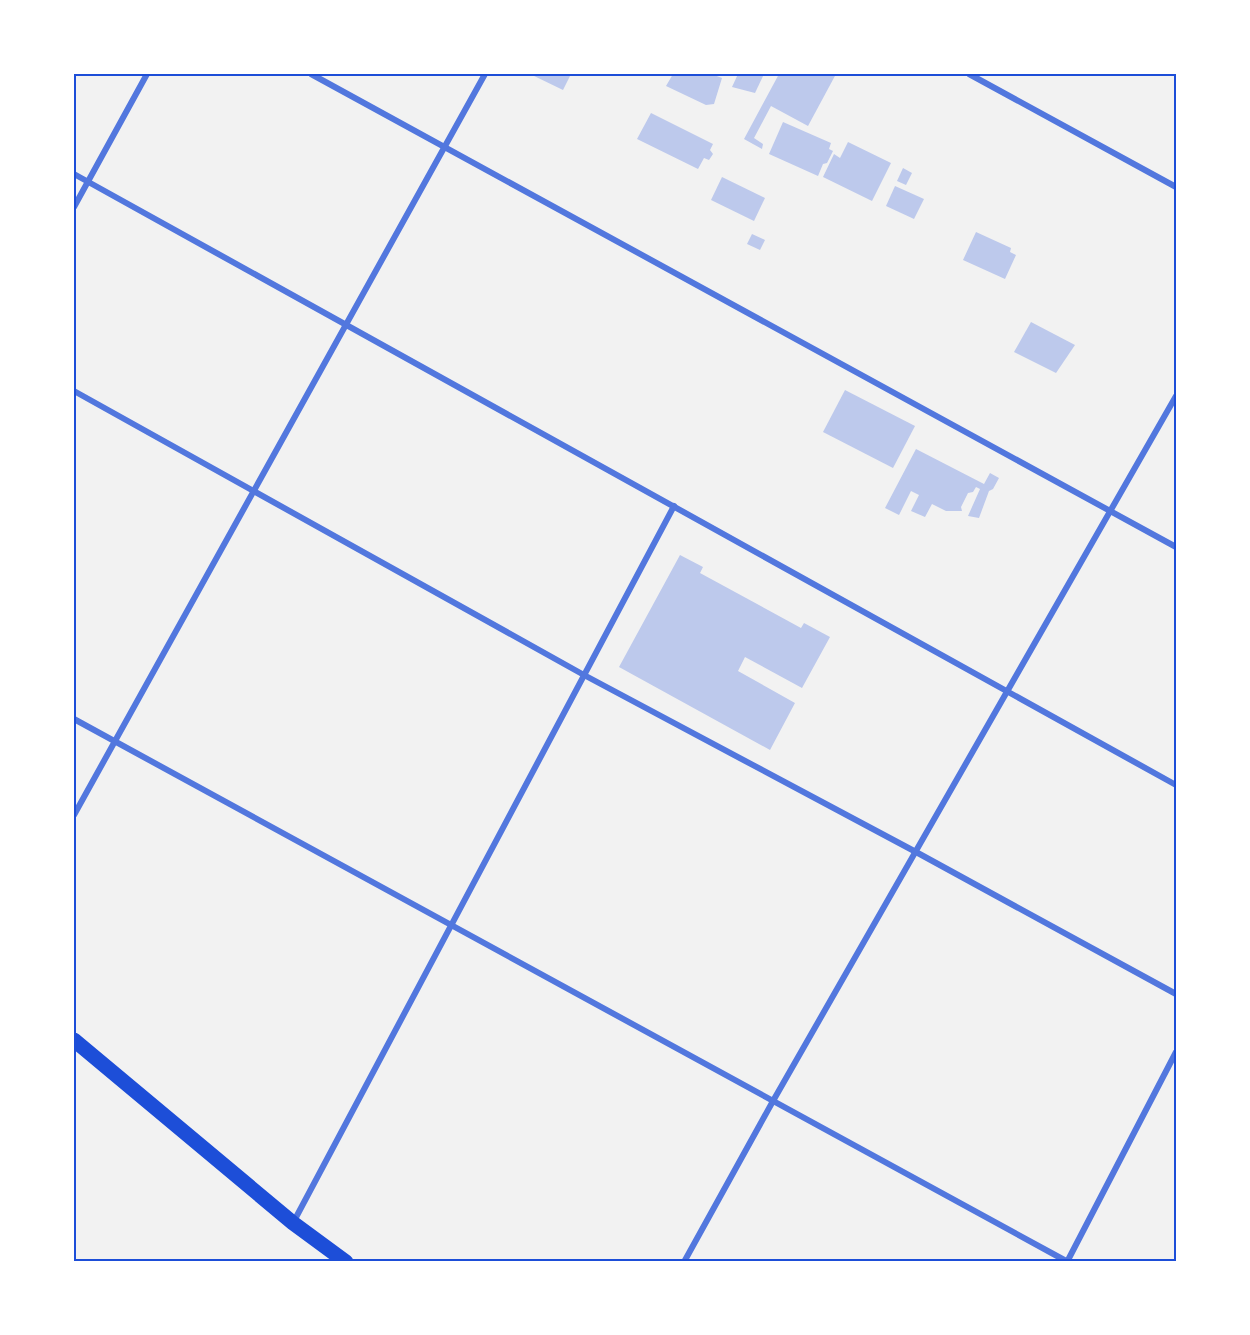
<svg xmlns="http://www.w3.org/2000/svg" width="1250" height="1335" viewBox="0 0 1250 1335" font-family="'Alegreya Sans',sans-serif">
  <rect width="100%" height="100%" fill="#f2f2f2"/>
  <g fill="#bdc9ec">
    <polygon points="530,74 571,74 563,90"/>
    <polygon points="673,74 715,74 714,75 722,78 714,104 706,105 666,86"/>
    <polygon points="738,74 764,74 755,93 732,87"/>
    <polygon points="779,74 836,74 808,126 771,106 754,138 763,144 762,149 744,139"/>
    <polygon points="651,113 713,144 710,150 713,154 709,160 704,158 698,169 637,139"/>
    <polygon points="783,122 831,143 829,149 833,151 827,163 823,164 818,176 769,154"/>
    <polygon points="848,142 891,163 872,201 823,177 834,154 840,158"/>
    <polygon points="903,168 912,173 906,185 897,181"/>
    <polygon points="722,177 765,198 754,221 711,200"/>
    <polygon points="895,186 924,199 914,219 886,206"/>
    <polygon points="976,232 1011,248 1010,252 1016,255 1005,279 963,260"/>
    <polygon points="752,234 765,240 760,250 747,244"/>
    <polygon points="1031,322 1075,345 1056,373 1014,352"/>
    <polygon points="845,390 915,426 893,468 823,432"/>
    <polygon points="916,449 984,484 990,473 999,478 993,489 989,491 979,518 968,516 980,489 976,487 973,492 968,493 961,507 962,511 946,511 932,504 925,517 911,511 919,495 911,491 899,515 885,508"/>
    <polygon points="680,555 703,567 700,573 801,628 804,623 830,637 802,688 745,657 738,671 795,703 770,750 619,667"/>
  </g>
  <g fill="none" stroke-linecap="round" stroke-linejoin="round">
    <g stroke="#5277de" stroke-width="6">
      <polyline points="311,74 1176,547"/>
      <polyline points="969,74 1176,187"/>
      <polyline points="74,174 1176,785"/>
      <polyline points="74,207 147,74"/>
      <polyline points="74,391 584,675 916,852 1176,994"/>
      <polyline points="74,719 1068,1262"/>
      <polyline points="74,815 485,74"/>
      <polyline points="293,1223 674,506"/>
      <polyline points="684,1262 773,1101 1176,396"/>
      <polyline points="1067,1262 1176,1052"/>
    </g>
    <polyline stroke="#1d4ed8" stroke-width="15" points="74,1040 293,1223 346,1262"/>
  </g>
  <rect width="1250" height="1335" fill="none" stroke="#ffffff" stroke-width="150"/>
  <rect x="75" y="75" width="1100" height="1185" fill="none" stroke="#1d4ed8" stroke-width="2"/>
</svg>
